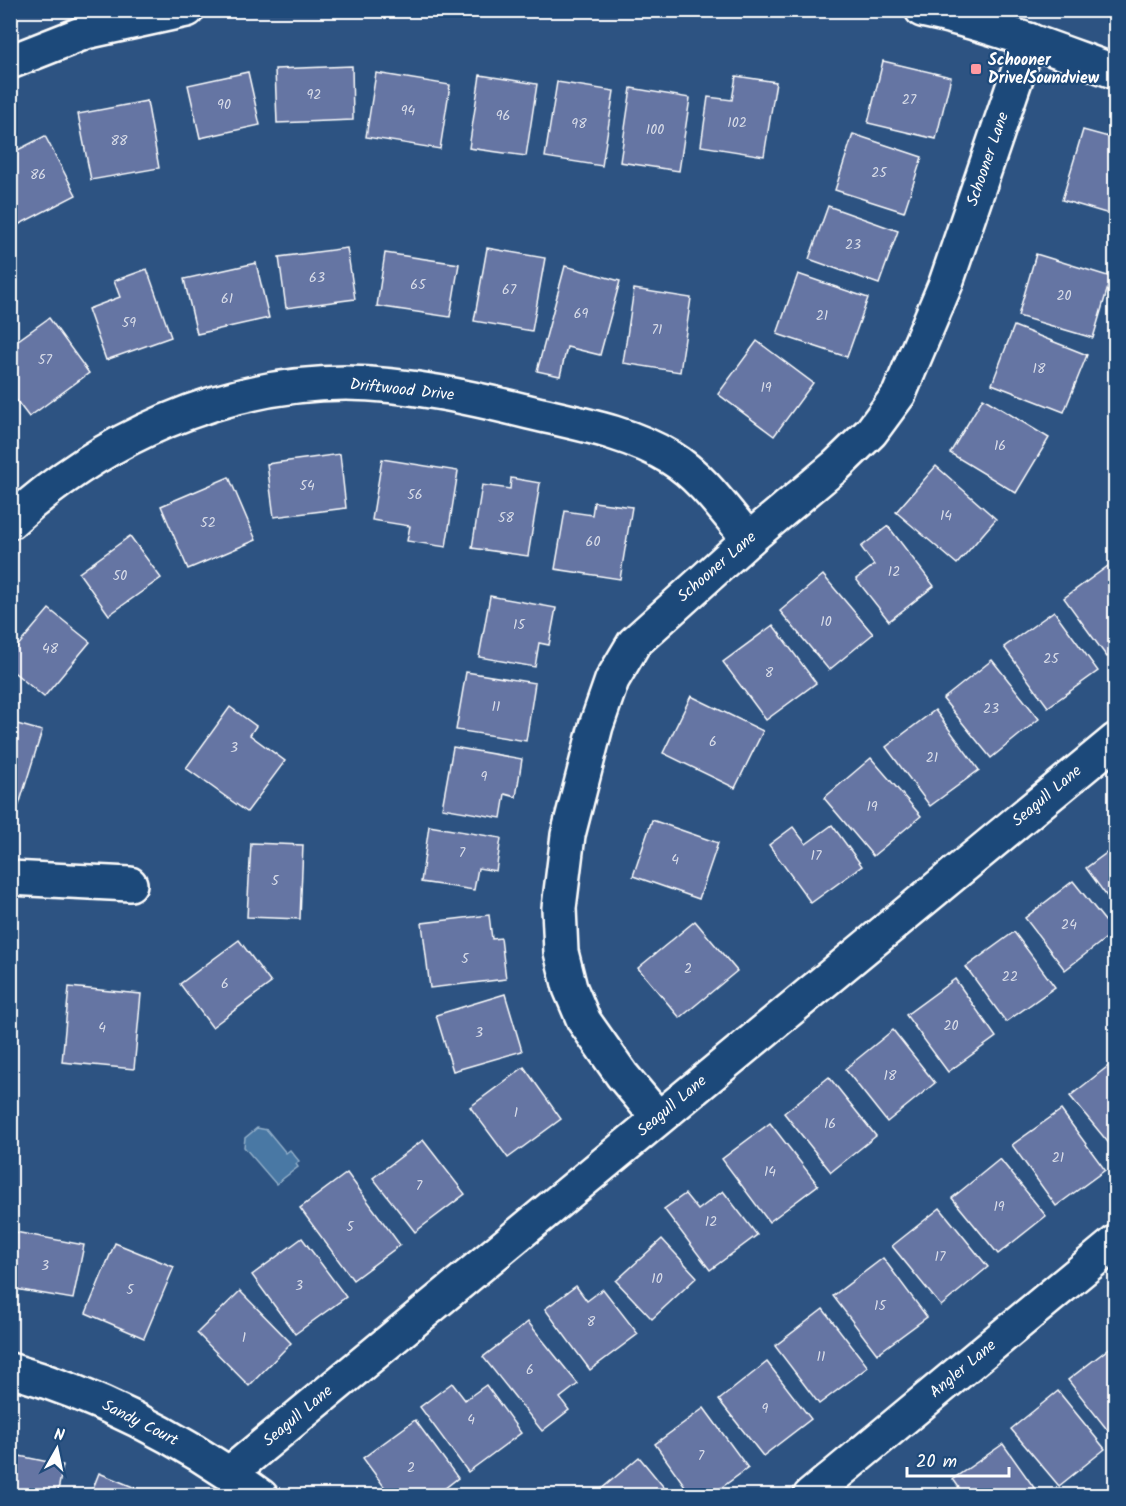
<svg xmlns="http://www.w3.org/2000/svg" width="1126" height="1506" viewBox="0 0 1126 1506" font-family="Kalam,sans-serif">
  <rect width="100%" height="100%" fill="#2d5382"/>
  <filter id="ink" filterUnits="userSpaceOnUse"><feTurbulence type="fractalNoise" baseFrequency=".0167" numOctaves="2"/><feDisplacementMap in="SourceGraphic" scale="12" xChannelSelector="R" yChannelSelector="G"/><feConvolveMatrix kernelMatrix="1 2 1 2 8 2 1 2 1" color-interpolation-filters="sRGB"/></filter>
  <g filter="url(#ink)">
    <polygon fill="#4878a4" stroke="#91aec8" stroke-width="1.5" points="257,1128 267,1130 286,1153 290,1150 299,1161 296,1164 298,1167 276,1184 244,1147 245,1138"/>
    <g fill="#6575a3" stroke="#fff" stroke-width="1.5">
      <polygon points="883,61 951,77 936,139 868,123"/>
      <polygon points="352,66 353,120 277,123 275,69"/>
      <polygon points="248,72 260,125 200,138 188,85"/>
      <polygon points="376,73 450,85 440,149 366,137"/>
      <polygon points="480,75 537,84 526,156 469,148"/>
      <polygon points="736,76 776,82 764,156 701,146 708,97 732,100"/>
      <polygon points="557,82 614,91 602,166 545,157"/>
      <polygon points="631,88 690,98 679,171 620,162"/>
      <polygon points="147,101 159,168 91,180 78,114"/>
      <polygon points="1083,130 1116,139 1116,216 1062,200"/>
      <polygon points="853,134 922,157 904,212 835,190"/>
      <polygon points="45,136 76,195 10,229 10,154"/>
      <polygon points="828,206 898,231 879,284 809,259"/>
      <polygon points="347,248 355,299 286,308 279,257"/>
      <polygon points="487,248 545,258 532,331 474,321"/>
      <polygon points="385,253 459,264 450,317 377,306"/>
      <polygon points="1036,254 1111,277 1093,338 1018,316"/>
      <polygon points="256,263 269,318 197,334 184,279"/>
      <polygon points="565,266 620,281 600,355 567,347 560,376 537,371"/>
      <polygon points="147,269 171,337 106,360 88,309 120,297 114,281"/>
      <polygon points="798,274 868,298 847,357 777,334"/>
      <polygon points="634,289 691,298 680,372 623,363"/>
      <polygon points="49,318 89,373 29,417 10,392 10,346"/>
      <polygon points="1014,326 1087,355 1064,412 992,384"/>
      <polygon points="757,341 813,383 774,436 718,394"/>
      <polygon points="983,398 1049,438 1016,493 950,453"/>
      <polygon points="340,454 346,508 274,517 267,464"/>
      <polygon points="382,459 458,471 446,547 407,541 410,526 372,520"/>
      <polygon points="936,466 996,519 957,564 896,512"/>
      <polygon points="229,477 256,540 188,569 161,506"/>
      <polygon points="511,478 540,483 528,556 472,548 482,485 510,489"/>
      <polygon points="594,502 632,507 620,579 555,569 565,511 592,515"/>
      <polygon points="888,526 934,586 889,621 856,579 874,565 861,547"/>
      <polygon points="130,536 161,578 109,615 79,573"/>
      <polygon points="1115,561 1116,651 1107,657 1064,598"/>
      <polygon points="823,575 873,634 829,670 780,611"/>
      <polygon points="490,596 556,608 549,645 539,643 535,667 479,657"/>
      <polygon points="49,609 90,642 44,697 10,669 10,655"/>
      <polygon points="1054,611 1098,671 1048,707 1004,647"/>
      <polygon points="773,625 816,683 766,720 723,662"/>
      <polygon points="992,660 1039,719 991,758 943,699"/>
      <polygon points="466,672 535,683 526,741 456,730"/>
      <polygon points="691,696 763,731 735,788 663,753"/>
      <polygon points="230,707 256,726 250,735 285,761 247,812 186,768"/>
      <polygon points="935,710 979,770 930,806 886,747"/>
      <polygon points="10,722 42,731 19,805 10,802"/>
      <polygon points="453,747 522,759 516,797 505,794 501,818 442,808"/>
      <polygon points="871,758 921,816 873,856 824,798"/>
      <polygon points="652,820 718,843 699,899 633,876"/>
      <polygon points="832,825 862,866 811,903 769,845 793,827 806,844"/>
      <polygon points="429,826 501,838 496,871 478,868 474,890 421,882"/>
      <polygon points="251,843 303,845 300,919 247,917"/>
      <polygon points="1116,846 1116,909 1086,868"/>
      <polygon points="1073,881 1114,932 1065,970 1025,918"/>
      <polygon points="489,915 492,939 501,938 506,979 430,988 422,923"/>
      <polygon points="695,921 737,971 680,1018 638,968"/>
      <polygon points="1014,932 1055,987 1006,1022 966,967"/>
      <polygon points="239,940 271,983 212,1027 180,984"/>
      <polygon points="955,979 996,1037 948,1072 906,1015"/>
      <polygon points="69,987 141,994 134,1069 62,1062"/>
      <polygon points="505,994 522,1051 453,1071 436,1015"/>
      <polygon points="893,1030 935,1083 887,1122 845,1069"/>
      <polygon points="1116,1060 1116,1152 1070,1096"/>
      <polygon points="524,1067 561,1119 508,1158 470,1107"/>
      <polygon points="829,1077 876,1136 831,1172 784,1113"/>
      <polygon points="1061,1110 1105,1170 1056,1206 1012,1145"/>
      <polygon points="770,1123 818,1185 769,1222 722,1159"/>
      <polygon points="423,1140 465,1194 415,1232 373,1178"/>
      <polygon points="1000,1159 1046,1216 998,1254 952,1198"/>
      <polygon points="347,1173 400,1245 353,1280 300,1208"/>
      <polygon points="723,1191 757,1235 710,1270 664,1209 685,1194 698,1210"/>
      <polygon points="940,1208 988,1267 941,1306 892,1246"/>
      <polygon points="10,1231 84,1245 73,1299 10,1288"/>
      <polygon points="302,1238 346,1297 295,1334 252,1275"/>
      <polygon points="662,1239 697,1277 652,1319 616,1281"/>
      <polygon points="115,1243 174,1267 144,1338 86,1313"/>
      <polygon points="883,1258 927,1317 877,1354 833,1296"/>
      <polygon points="576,1286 587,1301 603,1289 638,1334 590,1370 545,1309"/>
      <polygon points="240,1291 291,1343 249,1386 197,1333"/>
      <polygon points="823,1309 868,1367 819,1404 775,1346"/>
      <polygon points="528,1322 578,1384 560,1398 569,1410 542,1431 483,1357"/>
      <polygon points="1116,1343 1116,1435 1113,1437 1068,1380"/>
      <polygon points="767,1362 811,1419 763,1456 719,1400"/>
      <polygon points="452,1383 465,1400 486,1385 521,1433 468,1472 420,1407"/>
      <polygon points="1058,1391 1105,1449 1059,1486 1011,1429"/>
      <polygon points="704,1408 748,1468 710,1496 692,1496 655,1444"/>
      <polygon points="415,1420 458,1478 435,1496 391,1496 363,1458"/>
      <polygon points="1003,1444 1040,1496 965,1496 953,1479"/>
      <polygon points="10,1454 63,1465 57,1496 10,1496"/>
      <polygon points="639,1457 671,1496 593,1496"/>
      <polygon points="99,1473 155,1496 90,1496"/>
    </g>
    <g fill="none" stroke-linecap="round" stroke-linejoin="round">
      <defs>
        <g id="minor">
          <path d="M922,10C988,23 1052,49 1116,72"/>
          <polyline points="10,62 86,32 187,10"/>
          <path d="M10,522C100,439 222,383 346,383C408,384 469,397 529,412C575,423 629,432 671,458C702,477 725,511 749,539"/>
          <polyline points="10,878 130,884"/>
          <polyline points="658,1118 622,1075 584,1021 570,988 561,952 559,908 568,835 596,726 612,680 634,643 749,539 836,466 871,432 899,394 946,283 1029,40"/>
          <path d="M10,1370C101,1396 184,1440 261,1496"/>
          <polyline points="230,1473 1116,740"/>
          <polyline points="810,1496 1116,1242"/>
        </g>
      </defs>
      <use href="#minor" stroke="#fff" stroke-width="38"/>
      <use href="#minor" stroke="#1f4a7a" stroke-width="33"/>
    </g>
  </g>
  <rect fill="#ff9aa2" stroke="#1f4a7a" stroke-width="2" x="970" y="63" width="12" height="12" rx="3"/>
  <g text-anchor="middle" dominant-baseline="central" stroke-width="4.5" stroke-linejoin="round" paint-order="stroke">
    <g font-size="14" fill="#d8dce8">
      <text x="314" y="95">92</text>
      <text x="909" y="100">27</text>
      <text x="224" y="105">90</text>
      <text x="408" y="111">94</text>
      <text x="503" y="116">96</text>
      <text x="737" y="123">102</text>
      <text x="579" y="124">98</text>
      <text x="655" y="130">100</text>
      <text x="119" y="141">88</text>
      <text x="879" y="173">25</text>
      <text x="38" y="175">86</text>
      <text x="853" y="245">23</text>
      <text x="317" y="278">63</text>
      <text x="418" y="285">65</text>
      <text x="509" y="290">67</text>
      <text x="1064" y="296">20</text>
      <text x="227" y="299">61</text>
      <text x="581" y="314">69</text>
      <text x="822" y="316">21</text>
      <text x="129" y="323">59</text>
      <text x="657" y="330">71</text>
      <text x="45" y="360">57</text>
      <text x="1039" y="369">18</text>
      <text x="766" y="388">19</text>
      <text x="1000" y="446">16</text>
      <text x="307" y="486">54</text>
      <text x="415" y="495">56</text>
      <text x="946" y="516">14</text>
      <text x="506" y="518">58</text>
      <text x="208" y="523">52</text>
      <text x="593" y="542">60</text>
      <text x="894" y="572">12</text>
      <text x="120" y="576">50</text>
      <text x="826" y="622">10</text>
      <text x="519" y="625">15</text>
      <text x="50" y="649">48</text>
      <text x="1051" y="659">25</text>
      <text x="769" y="673">8</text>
      <text x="496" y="707">11</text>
      <text x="991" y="709">23</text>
      <text x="713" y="742">6</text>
      <text x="234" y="748">3</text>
      <text x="932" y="758">21</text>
      <text x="484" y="777">9</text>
      <text x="872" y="807">19</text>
      <text x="462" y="853">7</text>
      <text x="816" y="856">17</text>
      <text x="675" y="860">4</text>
      <text x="275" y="881">5</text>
      <text x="1069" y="925">24</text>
      <text x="465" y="959">5</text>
      <text x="688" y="969">2</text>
      <text x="1010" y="977">22</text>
      <text x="225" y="984">6</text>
      <text x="951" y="1026">20</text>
      <text x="102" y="1028">4</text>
      <text x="479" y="1033">3</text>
      <text x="890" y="1076">18</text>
      <text x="516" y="1113">1</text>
      <text x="830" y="1124">16</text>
      <text x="1058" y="1158">21</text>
      <text x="770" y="1172">14</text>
      <text x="419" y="1186">7</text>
      <text x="999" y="1207">19</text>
      <text x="711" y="1222">12</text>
      <text x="350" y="1227">5</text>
      <text x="940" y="1257">17</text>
      <text x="45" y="1266">3</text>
      <text x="657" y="1279">10</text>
      <text x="299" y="1286">3</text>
      <text x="130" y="1290">5</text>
      <text x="880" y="1306">15</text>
      <text x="591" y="1322">8</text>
      <text x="244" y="1338">1</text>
      <text x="821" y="1357">11</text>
      <text x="530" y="1370">6</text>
      <text x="765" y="1409">9</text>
      <text x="471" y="1420">4</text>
      <text x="701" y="1456">7</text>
      <text x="411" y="1468">2</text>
    </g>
    <g font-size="16" font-weight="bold" fill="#fff" stroke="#1f4a7a" text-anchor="start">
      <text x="988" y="60">Schooner<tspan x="988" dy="18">Drive/Soundview</tspan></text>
    </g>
    <g font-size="16" fill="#fff" stroke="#1f4a7a">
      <text transform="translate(988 159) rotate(-71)">Schooner Lane</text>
      <text transform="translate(402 390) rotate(6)">Driftwood Drive</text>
      <text transform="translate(717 567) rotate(-41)">Schooner Lane</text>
      <text transform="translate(1047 796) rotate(-40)">Seagull Lane</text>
      <text transform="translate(672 1106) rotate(-40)">Seagull Lane</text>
      <text transform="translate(963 1369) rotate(-40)">Angler Lane</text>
      <text transform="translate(298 1416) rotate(-40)">Seagull Lane</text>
      <text transform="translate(140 1423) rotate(27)">Sandy Court</text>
    </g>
  </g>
  <rect width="1126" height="1506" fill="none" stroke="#1f4a7a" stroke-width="36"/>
  <rect x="18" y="18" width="1090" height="1470" fill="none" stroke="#fff" stroke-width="2" filter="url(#ink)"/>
  <g transform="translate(57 1449) rotate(9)" stroke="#1f4a7a" stroke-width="4.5" paint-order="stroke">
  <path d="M0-4.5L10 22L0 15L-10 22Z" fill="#ffffff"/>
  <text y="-9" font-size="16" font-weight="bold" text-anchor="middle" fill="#ffffff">N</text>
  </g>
  <path d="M907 1467v9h102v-9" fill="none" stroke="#ffffff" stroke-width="3"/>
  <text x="916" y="1467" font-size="18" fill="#ffffff" stroke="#1f4a7a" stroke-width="4.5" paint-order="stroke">20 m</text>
</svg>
